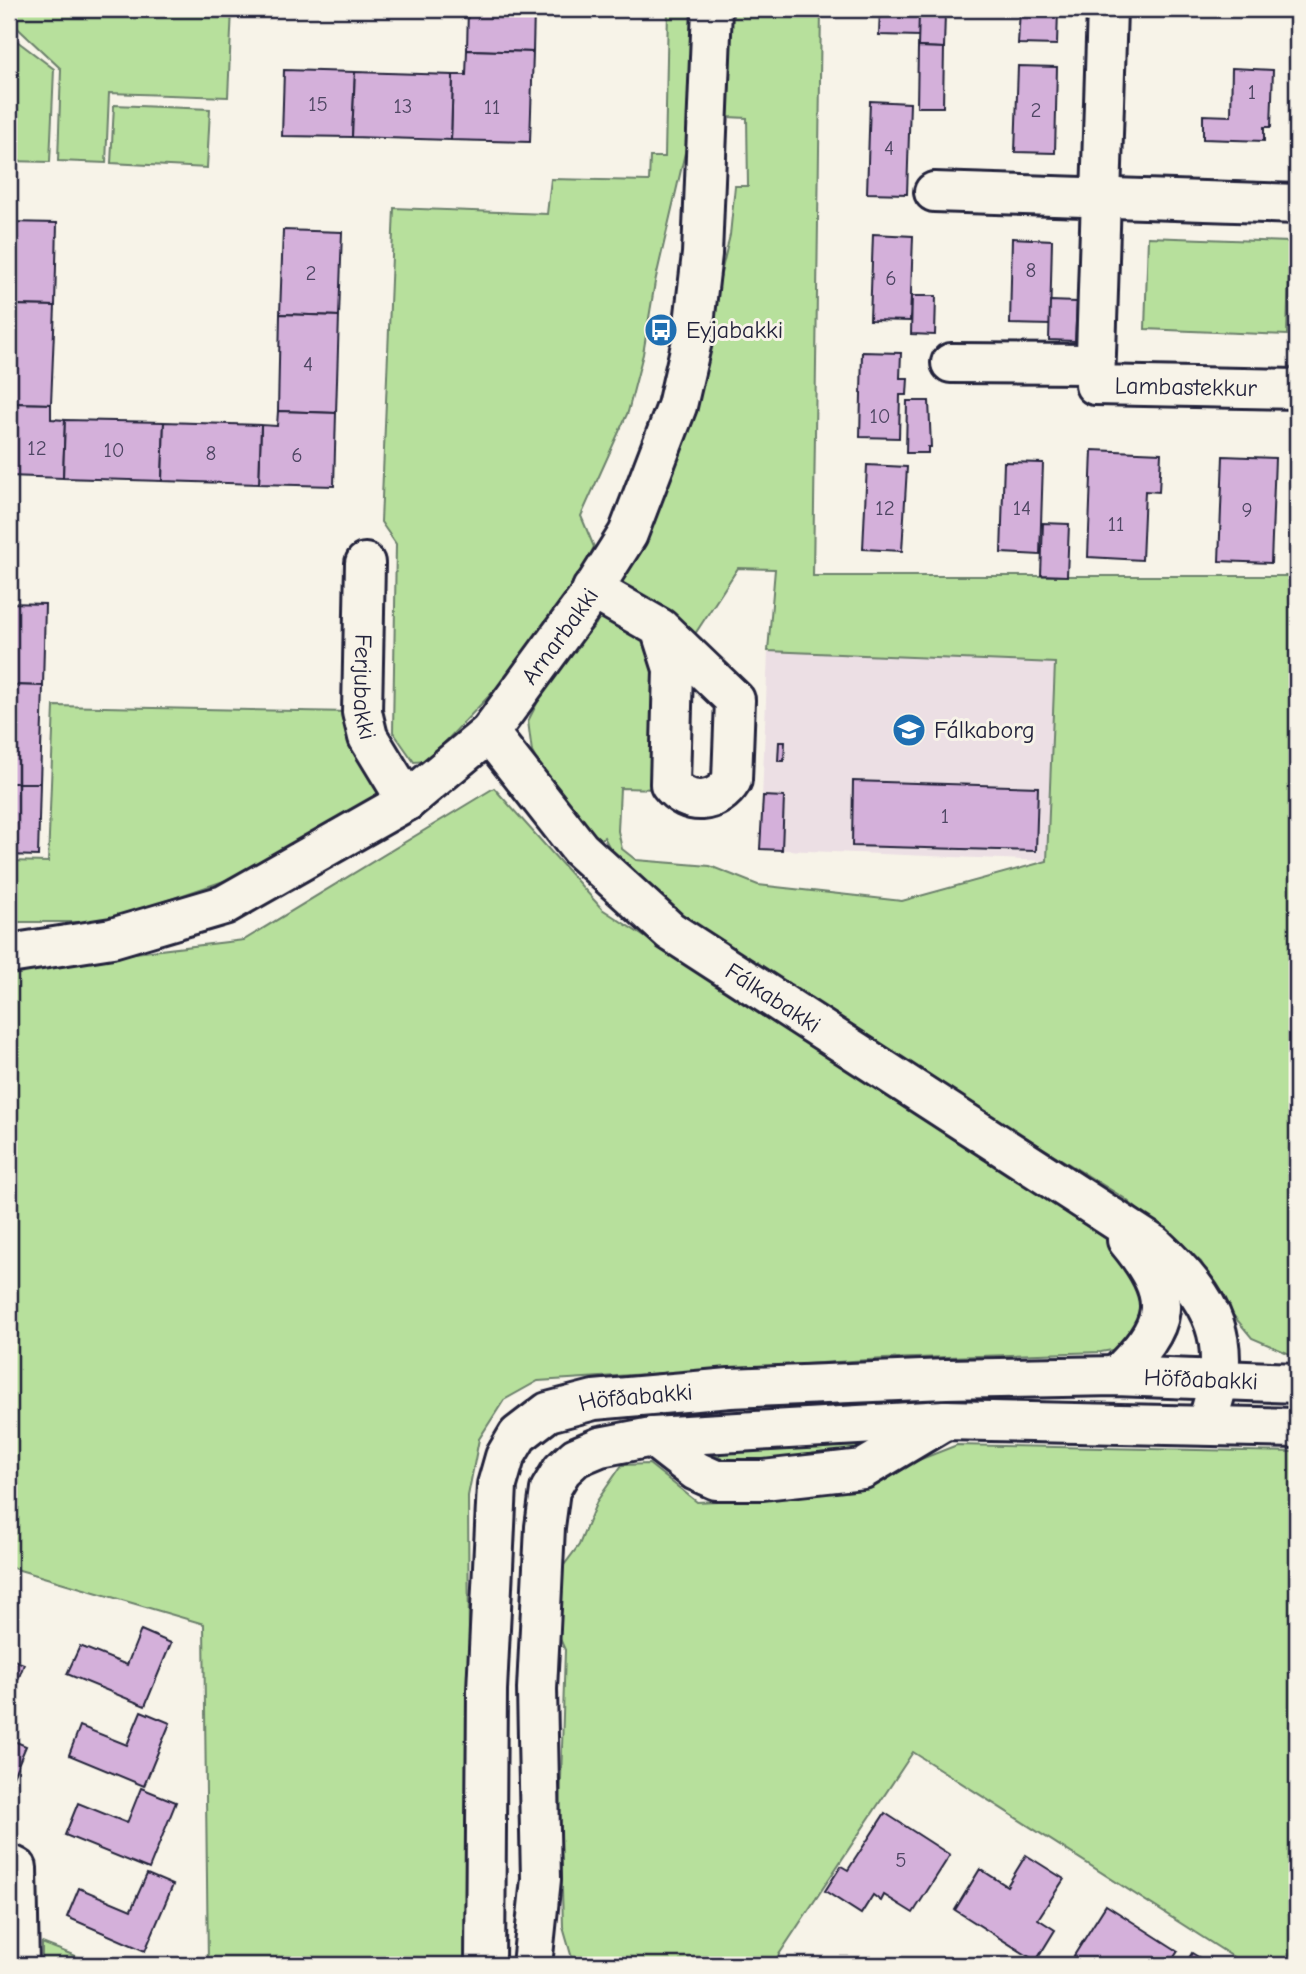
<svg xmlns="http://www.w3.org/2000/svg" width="1306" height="1974" viewBox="0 0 1306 1974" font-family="'Comic Neue',sans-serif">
  <rect width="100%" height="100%" fill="#f7f3e8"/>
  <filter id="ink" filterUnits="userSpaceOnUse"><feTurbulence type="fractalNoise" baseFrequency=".0143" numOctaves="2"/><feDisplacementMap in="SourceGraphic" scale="14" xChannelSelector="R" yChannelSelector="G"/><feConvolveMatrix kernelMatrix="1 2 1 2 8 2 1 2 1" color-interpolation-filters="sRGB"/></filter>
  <g filter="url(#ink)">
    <polygon fill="#ecdfe4" points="768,651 1055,663 1047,861 760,849"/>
    <g fill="#b7e09c" stroke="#6c816c" stroke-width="2" fill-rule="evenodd">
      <polygon points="9,9 232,9 228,97 109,93 106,163 58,161 61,69 9,20"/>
      <polygon points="668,9 693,9 687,144 655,282 643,354 628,412 581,516 594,547 550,632 427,761 414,762 393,732 396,544 381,522 394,208 547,214 551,179 649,181 650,157 665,157"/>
      <path d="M732,9H821L813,576H1297V1357L1252,1338L1223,1303L1201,1262L1124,1198L678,923L621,869L604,837L598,842L558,800L532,752L528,721L549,680L596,624L626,560L675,470L730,235L735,186H748L747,118L728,117ZM738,568L775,569L768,651L1055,663L1047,861L902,901L758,885L710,866L636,860L622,849L618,831L620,788L660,789L663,683Z"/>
      <polygon points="9,35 54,69 50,162 9,161"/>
      <polygon points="114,105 210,109 207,168 111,163"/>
      <polygon points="1148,237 1290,242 1287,335 1145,329"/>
      <polygon points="54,706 351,712 384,795 256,870 104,922 9,922 9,861 48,862"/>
      <polygon points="494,788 602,909 1108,1240 1144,1297 1139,1328 1123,1348 1101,1352 884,1359 538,1381 504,1400 479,1439 468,1496 471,1965 208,1965 204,1624 9,1567 9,968 244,940"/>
      <polygon points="872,1445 861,1454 730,1462 712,1453"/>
      <polygon points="957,1445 1297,1452 1297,1965 1246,1965 913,1752 772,1965 574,1965 563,1927 560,1813 565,1650 541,1596 579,1545 597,1501 622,1465 649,1464 697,1502 759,1499 855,1485"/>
      <polygon points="42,1943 99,1965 42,1965"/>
    </g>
    <g fill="#d4b0da" stroke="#22223b" stroke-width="2">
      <polygon points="468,9 534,9 533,52 467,50"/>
      <polygon points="880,9 919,9 919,36 879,35"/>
      <polygon points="1020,9 1058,9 1057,45 1018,44"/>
      <polygon points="919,12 945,13 944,48 918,47"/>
      <polygon points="918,47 944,48 943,107 917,107"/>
      <polygon points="467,50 533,52 530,142 451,140 453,75 466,75"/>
      <polygon points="1018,66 1057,67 1055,153 1015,152"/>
      <polygon points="1232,68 1273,70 1271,127 1264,127 1264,141 1203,139 1203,115 1231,116"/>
      <polygon points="284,70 355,72 352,137 282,136"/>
      <polygon points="355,72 453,75 451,140 352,137"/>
      <polygon points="870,101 910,103 907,194 867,193"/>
      <polygon points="9,222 57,223 55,306 9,305"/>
      <polygon points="283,230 342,232 339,316 280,314"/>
      <polygon points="873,234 913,236 910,321 870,320"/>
      <polygon points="1012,238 1052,240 1050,325 1010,324"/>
      <polygon points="912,296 936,296 935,335 911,334"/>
      <polygon points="1050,301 1077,302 1075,341 1049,340"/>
      <polygon points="9,305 55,306 51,404 9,403"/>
      <polygon points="280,314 339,316 336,413 278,411"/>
      <polygon points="862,352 901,353 900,378 908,378 907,395 900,395 899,438 860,437"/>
      <polygon points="907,401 929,401 931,447 928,447 928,453 906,453"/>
      <polygon points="9,403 51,404 51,419 65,420 63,478 9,476"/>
      <polygon points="278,411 336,413 334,486 259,484 261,425 277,426"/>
      <polygon points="65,420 164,422 162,481 63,478"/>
      <polygon points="164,422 261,425 259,484 162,481"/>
      <polygon points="1092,450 1161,453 1159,492 1145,491 1142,560 1088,557"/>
      <polygon points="1223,456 1275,458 1271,563 1219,561"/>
      <polygon points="1004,462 1043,463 1040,555 1001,553"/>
      <polygon points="867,465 907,467 902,551 863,549"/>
      <polygon points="1043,523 1069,524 1067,576 1041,575"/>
      <polygon points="9,603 45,604 43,686 9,685"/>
      <polygon points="9,685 43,686 40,783 9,783"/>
      <polygon points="779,742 785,742 784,761 778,761"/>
      <polygon points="853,781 1038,787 1036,851 852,846"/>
      <polygon points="9,783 40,783 38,856 9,855"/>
      <polygon points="763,796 784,797 782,850 760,849"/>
      <polygon points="141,1630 171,1643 145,1706 67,1674 80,1646 127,1665"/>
      <polygon points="9,1658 24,1664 9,1703"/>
      <polygon points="141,1711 170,1723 144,1786 69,1755 80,1726 127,1745"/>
      <polygon points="9,1739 26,1746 9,1786"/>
      <polygon points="141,1788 176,1802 149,1869 65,1835 78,1803 127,1823"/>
      <polygon points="885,1813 950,1855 913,1913 884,1895 881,1901 873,1895 861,1914 825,1891 841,1866 848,1870"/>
      <polygon points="1026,1855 1064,1879 1038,1919 1055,1930 1036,1961 955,1910 980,1869 1007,1886"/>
      <polygon points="147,1874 173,1885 145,1951 67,1917 79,1888 131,1910"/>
      <polygon points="1106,1905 1178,1951 1169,1965 1068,1965"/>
      <polygon points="1192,1953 1211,1965 1185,1965"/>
    </g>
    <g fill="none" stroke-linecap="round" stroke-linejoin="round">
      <defs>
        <g id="minor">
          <path id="s1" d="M1107,9L1095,385L1297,389"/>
          <polyline points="934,192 1297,204"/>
          <polyline points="951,363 1095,364"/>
          <path id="s2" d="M365,563L362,712L368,737L407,801"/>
          <path d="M592,589L660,628L673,669L670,784C688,807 717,805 732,780L735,700L660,628"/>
          <path id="s3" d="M489,733L580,849L670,931L1154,1245C1215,1302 1237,1341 1206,1424"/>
          <path id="s4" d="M9,954L112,938L224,905L407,801L489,733L585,602L628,534L677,406L692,341L702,254L712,9"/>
          <path d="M1116,1376C1169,1325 1176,1299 1127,1240"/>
          <polyline points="652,1437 696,1471 716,1480 763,1480 863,1469 945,1420"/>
          <polyline points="9,1864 17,1868 19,1965"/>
        </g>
        <g id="major">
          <path id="s5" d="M485,1965L487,1690L497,1485L505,1457L518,1435L548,1412L594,1400L730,1388L946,1379L1116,1376L1297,1383"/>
          <polyline points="532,1965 541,1879 537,1689 545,1527 550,1490 562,1470 576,1457 600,1447 652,1437 945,1420 1297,1428"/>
        </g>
      </defs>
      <use href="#minor" stroke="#22223b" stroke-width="44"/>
      <use href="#major" stroke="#22223b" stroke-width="44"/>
      <use href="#minor" stroke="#f7f3e8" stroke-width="38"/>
      <use href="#major" stroke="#f7f3e8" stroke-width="38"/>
    </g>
  </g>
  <defs>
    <symbol id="bus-disc" viewBox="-11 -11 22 22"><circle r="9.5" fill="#1f6fb2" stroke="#f7f3e8"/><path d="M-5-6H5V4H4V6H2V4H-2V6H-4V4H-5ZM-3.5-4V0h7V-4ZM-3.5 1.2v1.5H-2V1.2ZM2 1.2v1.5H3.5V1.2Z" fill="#fff"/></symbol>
    <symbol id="school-disc" viewBox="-11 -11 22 22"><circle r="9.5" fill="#1f6fb2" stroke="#f7f3e8"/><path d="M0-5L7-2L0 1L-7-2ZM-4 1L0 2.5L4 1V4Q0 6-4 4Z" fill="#fff"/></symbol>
  </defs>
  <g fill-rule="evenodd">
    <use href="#bus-disc" x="642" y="311" width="38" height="38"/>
    <use href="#school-disc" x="890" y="711" width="38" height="38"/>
  </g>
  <g text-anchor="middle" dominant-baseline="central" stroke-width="6" stroke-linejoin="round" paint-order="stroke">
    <g font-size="21" fill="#4e4663">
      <text x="1252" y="92">1</text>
      <text x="318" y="104">15</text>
      <text x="403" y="106">13</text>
      <text x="492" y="107">11</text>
      <text x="1036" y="110">2</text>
      <text x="889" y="148">4</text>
      <text x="1031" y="270">8</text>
      <text x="311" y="273">2</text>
      <text x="891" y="278">6</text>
      <text x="308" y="364">4</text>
      <text x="880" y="416">10</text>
      <text x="37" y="448">12</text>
      <text x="114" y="450">10</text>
      <text x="211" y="453">8</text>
      <text x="297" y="455">6</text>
      <text x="885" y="508">12</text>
      <text x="1022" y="508">14</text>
      <text x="1247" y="510">9</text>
      <text x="1116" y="524">11</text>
      <text x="945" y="816">1</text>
      <text x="901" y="1860">5</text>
    </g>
    <g font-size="24" fill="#22223b" stroke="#f7f3e8" text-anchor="start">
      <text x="686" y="330">Eyjabakki</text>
      <text x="934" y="730">Fálkaborg</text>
    </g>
    <g font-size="24" fill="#22223b" stroke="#f7f3e8">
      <text stroke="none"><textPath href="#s1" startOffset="467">Lambastekkur</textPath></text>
      <text stroke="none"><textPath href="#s4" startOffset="658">Arnarbakki</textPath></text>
      <text stroke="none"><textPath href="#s2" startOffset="124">Ferjubakki</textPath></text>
      <text stroke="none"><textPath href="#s3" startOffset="392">Fálkabakki</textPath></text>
      <text stroke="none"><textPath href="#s5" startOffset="1228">Höfðabakki</textPath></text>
      <text stroke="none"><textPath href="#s5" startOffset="662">Höfðabakki</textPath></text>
    </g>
  </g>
  <rect width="1306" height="1974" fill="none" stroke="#f7f3e8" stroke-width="35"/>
  <rect x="18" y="18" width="1271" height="1939" fill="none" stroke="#22223b" stroke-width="2.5" filter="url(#ink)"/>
</svg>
